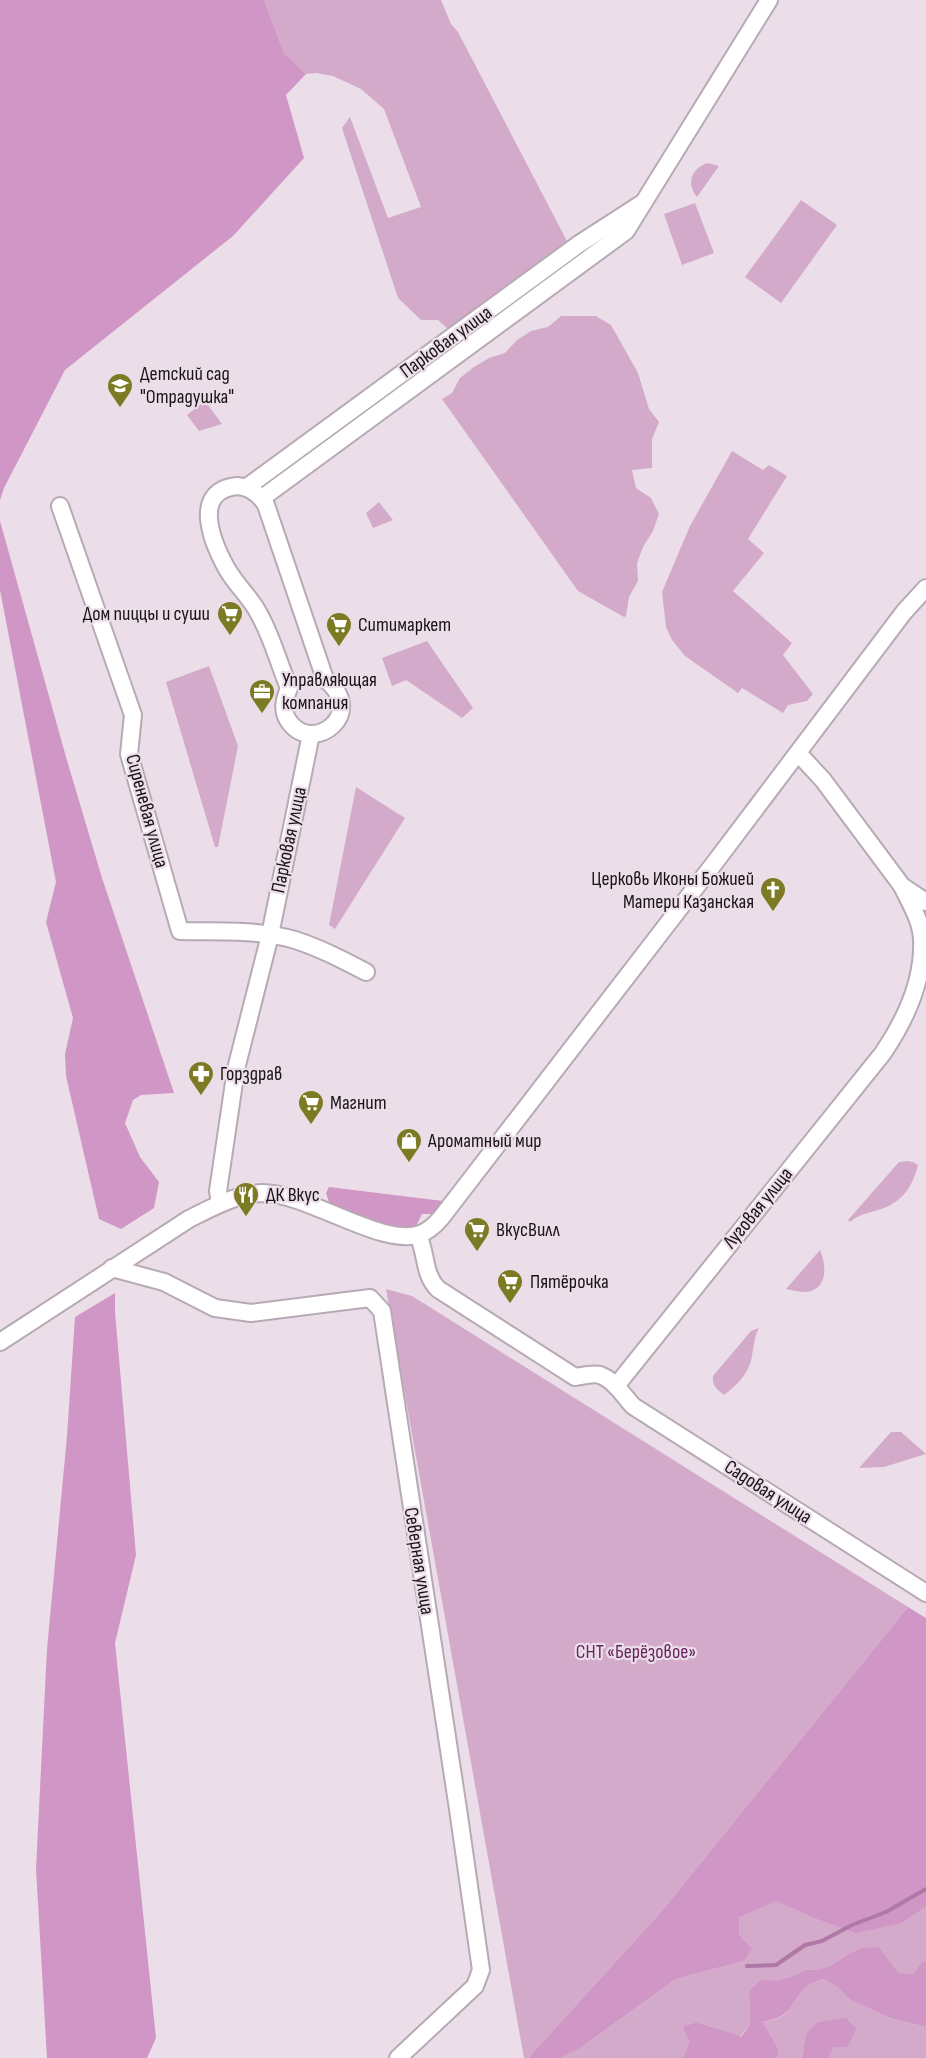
<svg xmlns="http://www.w3.org/2000/svg" width="926" height="2058" viewBox="0 0 926 2058" font-family="'Sofia Sans Condensed',sans-serif">
  <rect width="100%" height="100%" fill="#ecdee9"/>
  <g fill="#d3aaca">
    <polygon points="264,0 441,0 451,24 458,32 568,243 448,329 438,320 421,320 398,298 342,128 350,117 388,218 421,207 384,109 361,89 333,76 316,73 306,74 284,53"/>
    <path d="M707,163L719,166L697,197C686,184 691,169 707,163Z"/>
    <polygon points="801,200 837,225 781,303 745,277"/>
    <polygon points="695,203 714,253 682,265 664,214"/>
    <polygon points="561,316 596,316 611,325 638,373 649,409 659,422 652,439 652,468 632,470 636,488 651,498 659,514 653,531 643,547 637,563 638,581 629,597 626,616 624,617 578,591 442,399 452,393 460,378 474,367 489,358 505,353 517,340 531,331 548,327"/>
    <polygon points="205,401 222,424 199,431 187,415"/>
    <polygon points="732,451 763,470 769,465 787,476 748,539 764,553 733,591 792,643 783,655 813,694 807,701 788,705 783,713 742,688 738,693 685,656 672,640 666,627 662,592 690,526"/>
    <polygon points="379,502 393,520 373,528 366,513"/>
    <polygon points="427,641 473,708 462,718 406,680 392,686 382,658"/>
    <polygon points="209,666 238,746 218,847 215,847 166,682"/>
    <polygon points="356,787 405,818 335,929 329,925"/>
    <path d="M907,1161L913,1162L918,1165C913,1185 904,1200 884,1208C871,1213 860,1213 850,1222L848,1220L899,1162Z"/>
    <path d="M820,1250C827,1266 828,1290 805,1292C799,1292 792,1290 786,1289Z"/>
    <polygon points="386,1289 412,1296 428,1306 908,1607 661,1912 528,2058 524,2058"/>
    <path d="M759,1328C754,1338 754,1345 752,1356C749,1374 737,1385 724,1395C717,1389 712,1386 713,1376L751,1331Z"/>
    <polygon points="891,1432 901,1432 926,1454 884,1467 859,1468"/>
    <path d="M776,1901L809,1916L902,1923L926,1907V1962H923L913,1974L897,1973L879,1947L848,1954L835,1963L821,1969L805,1970L791,1977L749,1991L750,2024L740,2037C726,2030 711,2027 696,2022L682,2027L689,2042L683,2058H561L579,2049L676,1979L744,1961L739,1935V1918Z"/>
    <path d="M824,1979L839,1987L849,1999L863,2006L893,2019L926,2027V2058H828L832,2047H848L855,2029L846,2019L817,2022L806,2033L802,2058H777L779,2050L763,2022C794,2017 788,2006 806,1987C811,1982 819,1981 824,1979Z"/>
  </g>
  <g fill="#d096c5">
    <polygon points="0,0 264,0 284,53 306,74 286,95 304,158 233,236 65,370 4,488 0,500"/>
    <polygon points="0,521 66,757 102,878 174,1093 141,1095 133,1100 125,1123 140,1157 159,1182 154,1208 121,1229 99,1219 66,1076 65,1054 73,1018 46,922 56,882 0,590"/>
    <polygon points="329,1187 443,1201 434,1214 422,1214 416,1226 407,1230 388,1229 329,1202 326,1193"/>
    <polygon points="115,1293 115,1312 136,1555 115,1643 156,2038 147,2058 47,2058 36,1869 47,1649 67,1436 75,1317"/>
    <polygon points="908,1607 926,1618 926,1907 902,1923 856,1933 809,1916 776,1901 739,1918 739,1935 752,1949 744,1961 676,1979 579,2049 561,2058 528,2058 661,1912"/>
    <path d="M879,1947L898,1973L913,1974L923,1961L926,1962V2027L893,2019L863,2006L849,1999L838,1987L824,1979C818,1981 811,1982 806,1987C787,2007 795,2015 763,2022L779,2050L777,2058H683L689,2042L682,2027L696,2022C711,2027 726,2030 741,2037L750,2024L749,1991L761,1980L777,1981L791,1977L805,1970L821,1969L835,1963L848,1954L863,1948Z"/>
    <polygon points="846,2018 856,2029 848,2047 833,2047 828,2058 802,2058 806,2033 817,2022"/>
  </g>
  <g fill="none" stroke-linecap="round" stroke-linejoin="round">
    <polyline stroke="#af78a5" stroke-width="4" points="747,1966 776,1965 805,1945 822,1941 852,1925 886,1912 926,1889"/>
    <defs>
      <g id="minor">
        <path d="M237,486C250,487 259,493 266,505L325,679C368,713 314,754 290,723C281,712 284,700 289,688C279,664 272,637 259,614C251,598 236,585 227,569C213,544 190,491 237,486Z"/>
        <polyline points="247,487 579,244 641,204"/>
        <polyline points="262,498 626,231 769,0"/>
        <path d="M60,506L133,715L129,754L180,931C218,932 259,929 295,940C320,948 343,960 366,972"/>
        <polyline points="798,753 823,780 902,886 926,902"/>
        <polyline points="220,1203 218,1191 236,1069 270,935 311,734"/>
        <path d="M418,1235C427,1254 423,1274 438,1289L575,1377C582,1376 593,1373 600,1375C614,1380 624,1396 633,1406L926,1593"/>
        <polyline points="112,1268 164,1282 215,1308 251,1313 370,1298 382,1311 458,1809 481,1970 475,1986 398,2058"/>
        <path d="M0,1342L189,1219C211,1208 236,1194 262,1193C308,1193 383,1248 420,1234C429,1231 435,1225 441,1218L716,861L904,612L926,588"/>
        <path d="M616,1386L883,1053C906,1019 924,981 922,939C921,920 910,903 902,886"/>
      </g>
    </defs>
    <use href="#minor" stroke="#b7aab4" stroke-width="20"/>
    <use href="#minor" stroke="#fff" stroke-width="16"/>
  </g>
  <defs>
    <symbol id="school-pin" viewBox="-11 -11 22 30"><path d="M0 17L-7.5 6A9.5 9.5 0 1 1 7.5 6Z" fill="#7c7b23" stroke="#ecdee9"/><path d="M0-5L7-2L0 1L-7-2ZM-4 1L0 2.5L4 1V4Q0 6-4 4Z" fill="#fff"/></symbol>
    <symbol id="supermarket-pin" viewBox="-11 -11 22 30"><path d="M0 17L-7.5 6A9.5 9.5 0 1 1 7.5 6Z" fill="#7c7b23" stroke="#ecdee9"/><path d="M-6-5.5h2.5l.6 2H6L4.5 2H-2.5L-4.4-4H-6ZM-1.5 3.2a1.3 1.3 0 1 0 .1 0ZM3 3.2a1.3 1.3 0 1 0 .1 0Z" fill="#fff"/></symbol>
    <symbol id="office-pin" viewBox="-11 -11 22 30"><path d="M0 17L-7.5 6A9.5 9.5 0 1 1 7.5 6Z" fill="#7c7b23" stroke="#ecdee9"/><path d="M-6-3h4V-5.5h4V-3h4V5H-6ZM-1-4.5V-3h2v-1.5ZM-6 0V1H6V0Z" fill="#fff"/></symbol>
    <symbol id="church-pin" viewBox="-11 -11 22 30"><path d="M0 17L-7.5 6A9.5 9.5 0 1 1 7.5 6Z" fill="#7c7b23" stroke="#ecdee9"/><path d="M-1.2-6h2.4v3.5h3.3v2.4h-3.3V6h-2.4V-.1h-3.3v-2.4h3.3Z" fill="#fff"/></symbol>
    <symbol id="pharmacy-pin" viewBox="-11 -11 22 30"><path d="M0 17L-7.5 6A9.5 9.5 0 1 1 7.5 6Z" fill="#7c7b23" stroke="#ecdee9"/><path d="M-2-6h4v4h4v4h-4v4h-4v-4h-4v-4h4Z" fill="#fff"/></symbol>
    <symbol id="shop-pin" viewBox="-11 -11 22 30"><path d="M0 17L-7.5 6A9.5 9.5 0 1 1 7.5 6Z" fill="#7c7b23" stroke="#ecdee9"/><path d="M-5-2.5h2.3a2.7 3.5 0 0 1 5.4 0H5L5.5 6h-11ZM-1.5-2.5h3a1.5 2.3 0 0 0-3 0Z" fill="#fff"/></symbol>
    <symbol id="restaurant-pin" viewBox="-11 -11 22 30"><path d="M0 17L-7.5 6A9.5 9.5 0 1 1 7.5 6Z" fill="#7c7b23" stroke="#ecdee9"/><path d="M-5-6h1v4h1v-4h1v4h1v-4h1v5L-1.5 .5V6h-2V.5L-5-1ZM5-6V6H3V1.5H1.5Q1.5-4 5-6Z" fill="#fff"/></symbol>
  </defs>
  <g fill-rule="evenodd">
    <use href="#school-pin" x="105" y="371" width="30" height="40"/>
    <use href="#supermarket-pin" x="215" y="599" width="30" height="40"/>
    <use href="#supermarket-pin" x="324" y="610" width="30" height="40"/>
    <use href="#office-pin" x="247" y="677" width="30" height="40"/>
    <use href="#church-pin" x="758" y="875" width="30" height="40"/>
    <use href="#pharmacy-pin" x="186" y="1059" width="30" height="40"/>
    <use href="#supermarket-pin" x="296" y="1088" width="30" height="40"/>
    <use href="#shop-pin" x="394" y="1126" width="30" height="40"/>
    <use href="#restaurant-pin" x="231" y="1180" width="30" height="40"/>
    <use href="#supermarket-pin" x="462" y="1215" width="30" height="40"/>
    <use href="#supermarket-pin" x="495" y="1267" width="30" height="40"/>
  </g>
  <g text-anchor="middle" dominant-baseline="central" stroke-width="4.5" stroke-linejoin="round" paint-order="stroke">
    <g font-size="20" fill="#171316" stroke="#ecdee9">
      <text transform="translate(446 342) rotate(-36)">Парковая улица</text>
      <text transform="translate(147 811) rotate(75)">Сиреневая улица</text>
      <text transform="translate(289 840) rotate(-78)">Парковая улица</text>
      <text transform="translate(758 1208) rotate(-51)">Луговая улица</text>
      <text transform="translate(768 1492) rotate(33)">Садовая улица</text>
      <text transform="translate(419 1561) rotate(81)">Северная улица</text>
    </g>
    <g font-size="20" fill="#171316" stroke="#ecdee9" text-anchor="start">
      <text x="140" y="374">Детский сад<tspan x="140" dy="23">"Отрадушка"</tspan></text>
      <text x="210" y="614" text-anchor="end">Дом пиццы и суши</text>
      <text x="358" y="625">Ситимаркет</text>
      <text x="282" y="680">Управляющая<tspan x="282" dy="23">компания</tspan></text>
      <text x="754" y="879" text-anchor="end">Церковь Иконы Божией<tspan x="754" dy="23">Матери Казанская</tspan></text>
      <text x="220" y="1074">Горздрав</text>
      <text x="330" y="1103">Магнит</text>
      <text x="428" y="1141">Ароматный мир</text>
      <text x="266" y="1195">ДК Вкус</text>
      <text x="496" y="1230">ВкусВилл</text>
      <text x="530" y="1282">Пятёрочка</text>
    </g>
    <g font-size="20" fill="#68245f" stroke="#ecdee9">
      <text x="636" y="1652">СНТ «Берёзовое»</text>
    </g>
  </g>
</svg>
